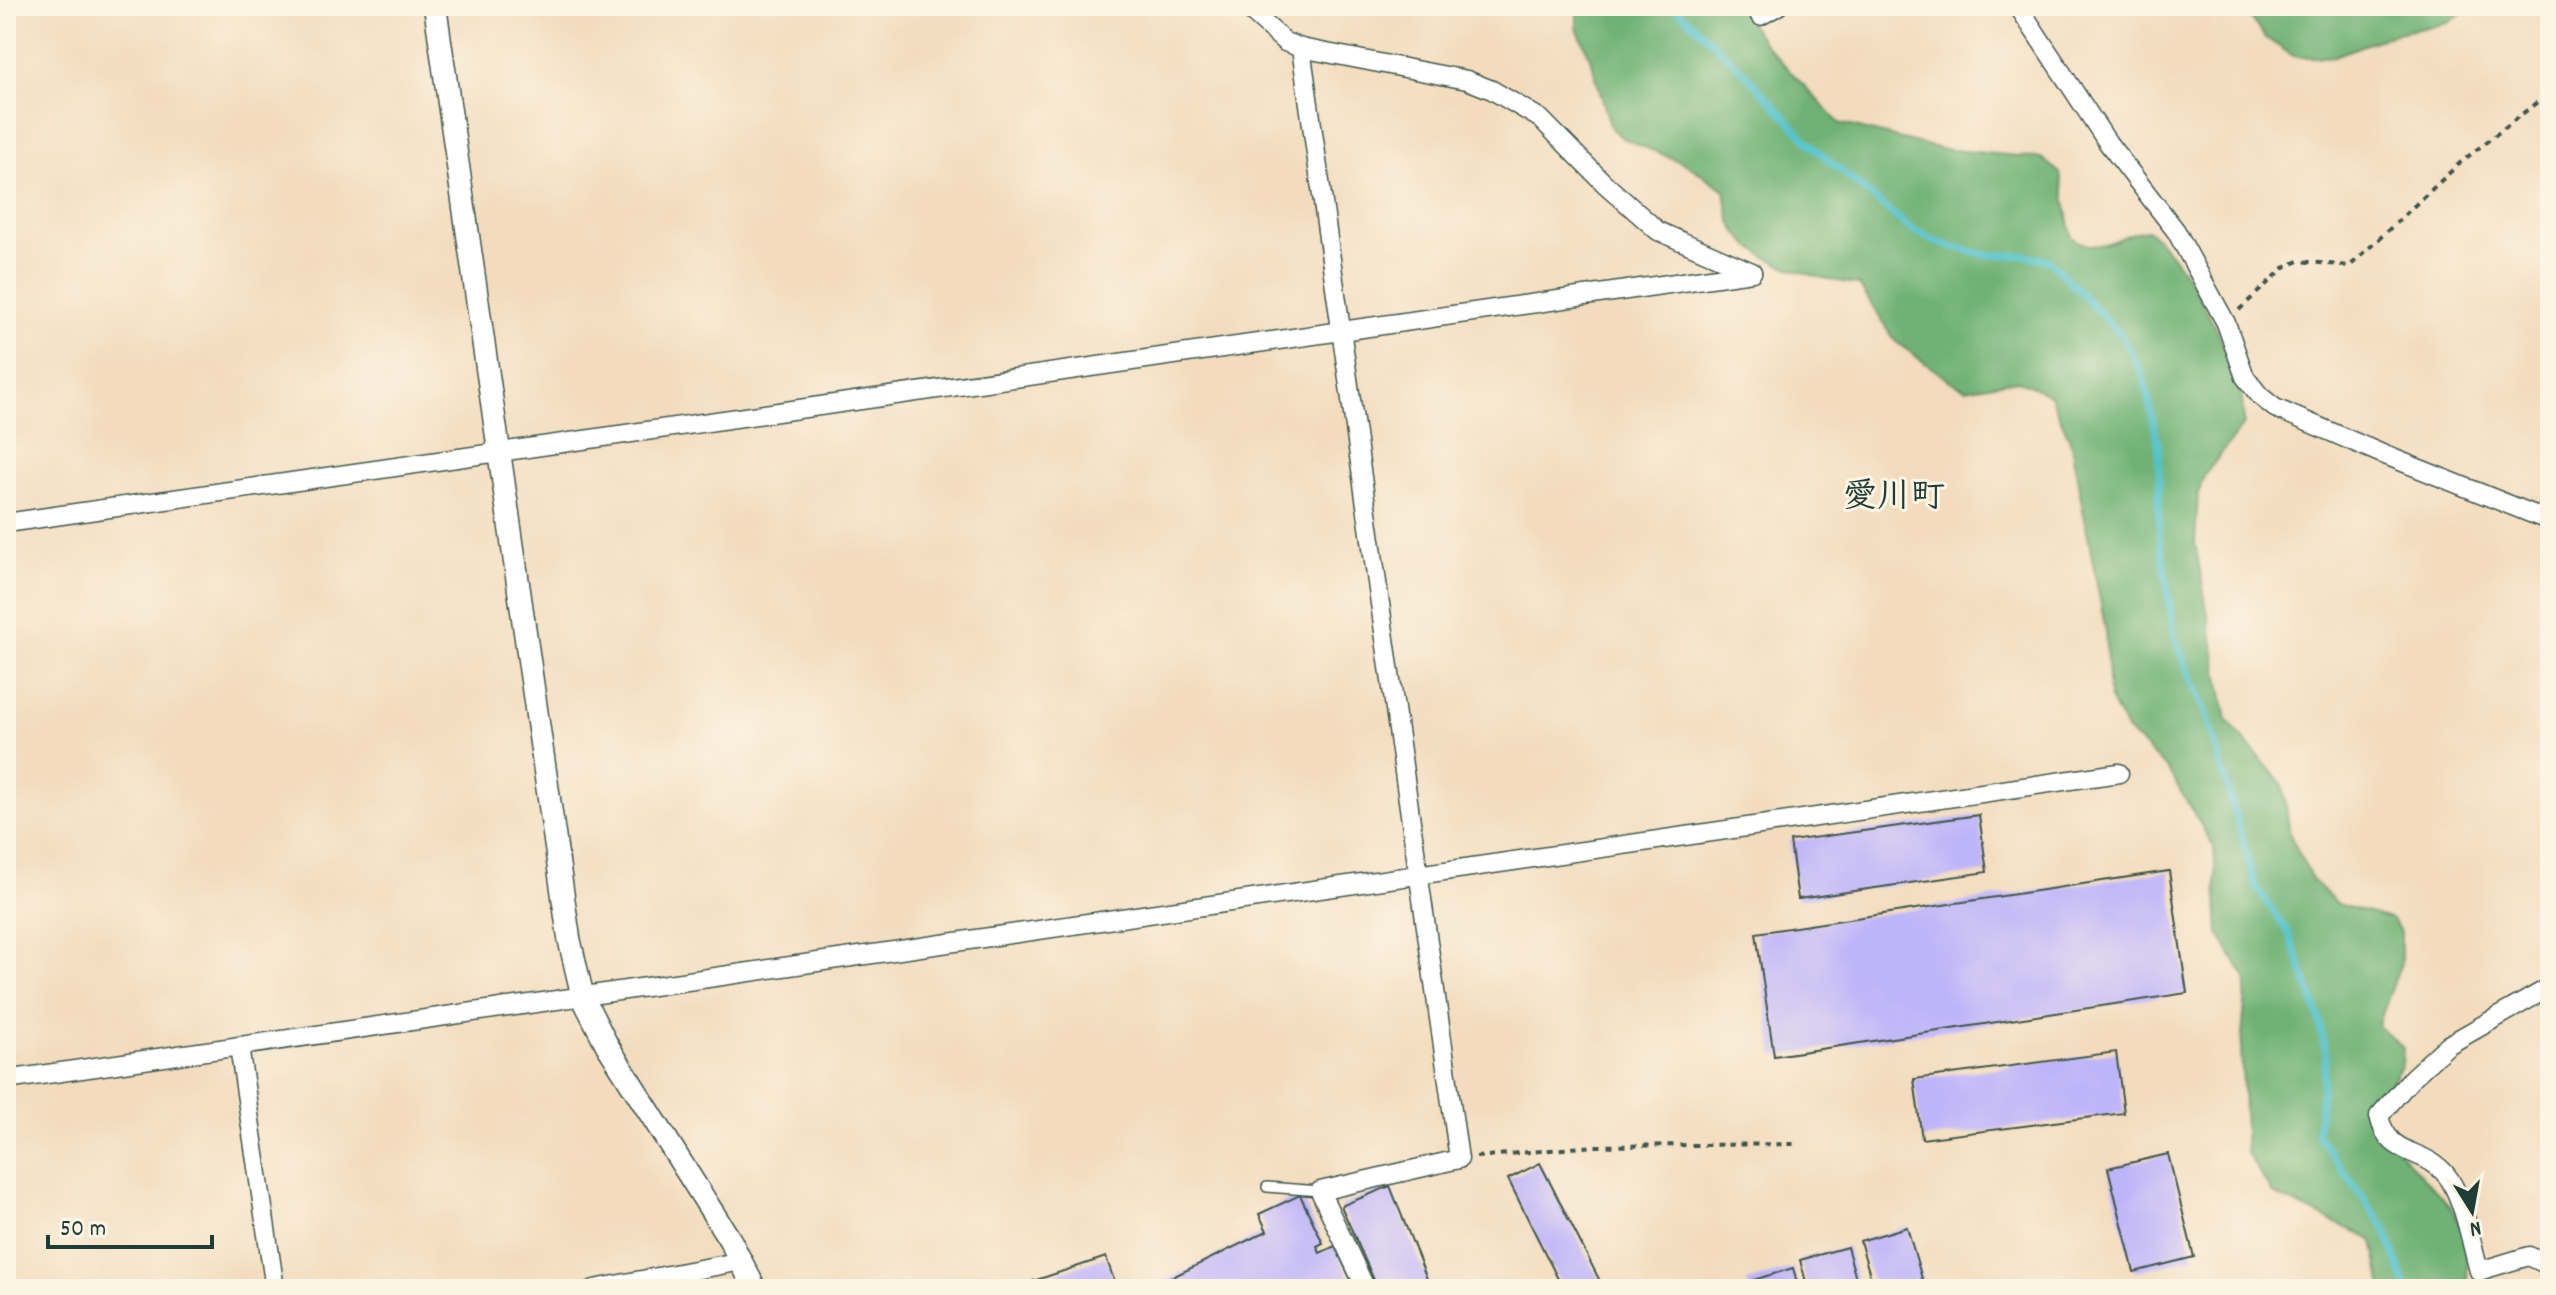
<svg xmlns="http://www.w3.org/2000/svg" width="2556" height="1295" viewBox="0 0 2556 1295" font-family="Dekko,'Klee One',sans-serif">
  <rect width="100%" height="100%" fill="#fcf5e5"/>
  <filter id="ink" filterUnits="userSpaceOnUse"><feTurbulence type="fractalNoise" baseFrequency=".0125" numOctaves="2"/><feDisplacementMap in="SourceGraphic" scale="16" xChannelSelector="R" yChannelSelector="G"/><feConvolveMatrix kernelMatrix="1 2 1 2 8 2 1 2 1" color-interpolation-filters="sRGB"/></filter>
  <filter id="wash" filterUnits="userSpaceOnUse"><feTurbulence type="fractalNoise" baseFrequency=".006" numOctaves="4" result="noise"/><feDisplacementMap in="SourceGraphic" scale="32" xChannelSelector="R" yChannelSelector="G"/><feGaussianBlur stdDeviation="1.8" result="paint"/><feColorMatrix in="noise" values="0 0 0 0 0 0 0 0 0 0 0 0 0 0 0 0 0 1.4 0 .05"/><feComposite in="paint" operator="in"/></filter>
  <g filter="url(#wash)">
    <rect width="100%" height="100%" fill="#f3dcbe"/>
    <g fill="#6fb275" stroke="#477854" stroke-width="2">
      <path d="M1577,6H1737L1765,44L1839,123L1941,149L2041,158L2060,173L2072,237C2103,259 2116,232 2148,230C2187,263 2223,338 2239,387C2243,398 2243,412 2244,424L2204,476L2198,494L2195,543L2224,704L2227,720L2283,785L2290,835L2313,881L2338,904L2391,919L2401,932V963L2378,1026L2403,1048L2402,1065L2374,1107L2386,1137L2453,1210L2466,1240L2468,1289H2382L2373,1240L2273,1194L2246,1152L2241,1048L2247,980L2219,935L2214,847L2168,770L2125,728L2109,697L2105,627L2070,440L2050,395L2018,380L1966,389L1950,381L1895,341L1859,285C1817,278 1757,266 1733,226C1727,217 1727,201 1725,190L1686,164L1622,138L1610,126L1591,59L1577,28Z"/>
      <polygon points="2170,6 2474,6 2448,23 2397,33 2331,57 2295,57 2266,38 2244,11 2228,8 2174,14"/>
    </g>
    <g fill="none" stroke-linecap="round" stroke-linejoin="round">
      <polyline stroke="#54c2cc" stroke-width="7" points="1673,6 1737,65 1814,148 1909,228 1939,243 1986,255 2026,255 2050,261 2121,335 2143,375 2159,447 2159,533 2175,639 2207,716 2256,887 2289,934 2318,1014 2326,1054 2317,1134 2385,1228 2407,1289"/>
    </g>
    <g id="blocks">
      <g fill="#bdb4f9">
        <polygon points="1979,815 1987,872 1798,899 1790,841"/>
        <polygon points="2169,871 2187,993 1774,1056 1756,933"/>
        <polygon points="2116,1052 2124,1113 1922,1139 1914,1079"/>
        <polygon points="2168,1154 2194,1257 2134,1272 2108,1168"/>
        <polygon points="1540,1163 1604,1289 1563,1289 1508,1179"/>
        <polygon points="1390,1186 1431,1289 1378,1289 1341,1206"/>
        <polygon points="1300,1195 1323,1243 1317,1246 1320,1253 1335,1246 1353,1284 1343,1289 1148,1289 1267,1231 1259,1214"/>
        <polygon points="1907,1227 1925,1289 1874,1289 1860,1241"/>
        <polygon points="1847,1247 1859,1289 1808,1289 1800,1260"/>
        <polygon points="1106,1257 1117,1289 1012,1289 1012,1288"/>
        <polygon points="1793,1268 1799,1289 1749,1289 1747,1282"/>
      </g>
    </g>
  </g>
  <g filter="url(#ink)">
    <use href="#blocks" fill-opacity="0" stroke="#3f5549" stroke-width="2"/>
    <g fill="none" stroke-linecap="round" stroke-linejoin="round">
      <defs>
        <polyline id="service" points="1267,1187 1320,1191"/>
        <g id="minor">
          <polyline points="1245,6 1285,42 1301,48 1459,1159 1320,1191 1366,1289"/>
          <polyline points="2018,6 2108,143 2176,231 2226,323 2245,377 2260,396 2275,408 2380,453 2550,521"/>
          <polyline points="1760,16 1778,6"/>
          <polyline points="1301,48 1467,80 1492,90 1541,119 1605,184 1658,231 1752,272"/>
          <polyline points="6,523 1752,272"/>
          <path d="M2550,987L2448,1045L2413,1077L2379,1116C2389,1161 2427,1145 2450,1180C2465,1205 2471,1243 2479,1271L2529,1256L2550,1266"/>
          <polyline points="239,1046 275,1289"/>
          <polyline points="6,1080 2119,773"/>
          <polyline points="594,1289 742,1261"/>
        </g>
        <polyline id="tertiary" points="435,6 569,938 583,998 607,1045 730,1240 755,1289"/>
      </defs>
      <use href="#service" stroke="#3f5549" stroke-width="12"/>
      <use href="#minor" stroke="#3f5549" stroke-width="21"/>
      <use href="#tertiary" stroke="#3f5549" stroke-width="25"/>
      <g stroke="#3f5549" stroke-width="4" stroke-dasharray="6 6" stroke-linecap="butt">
        <polyline points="2239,310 2286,266 2299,261 2350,266 2461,162 2550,92"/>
        <polyline points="1476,1157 1594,1146 1797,1144"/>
      </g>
      <use href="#service" stroke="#fff" stroke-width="9"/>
      <use href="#minor" stroke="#fff" stroke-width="18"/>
      <use href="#tertiary" stroke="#fff" stroke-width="22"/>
    </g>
  </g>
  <g text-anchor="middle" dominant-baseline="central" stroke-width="6" stroke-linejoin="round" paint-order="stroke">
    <g font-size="34" font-weight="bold" fill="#1f3d34" stroke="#fcf5e5">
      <text x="1894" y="499">愛川町</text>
    </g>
  </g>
  <rect width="2556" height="1295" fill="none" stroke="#fcf5e5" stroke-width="32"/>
  <g transform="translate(2472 1211) rotate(169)" stroke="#fcf5e5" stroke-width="6" paint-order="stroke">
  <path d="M0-6L14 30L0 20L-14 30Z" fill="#1f3d34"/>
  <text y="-12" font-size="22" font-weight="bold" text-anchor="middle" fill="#1f3d34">N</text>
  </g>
  <path d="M48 1235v12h164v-12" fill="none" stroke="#1f3d34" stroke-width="4"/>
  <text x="60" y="1235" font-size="24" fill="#1f3d34" stroke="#fcf5e5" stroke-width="6" paint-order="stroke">50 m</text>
</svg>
